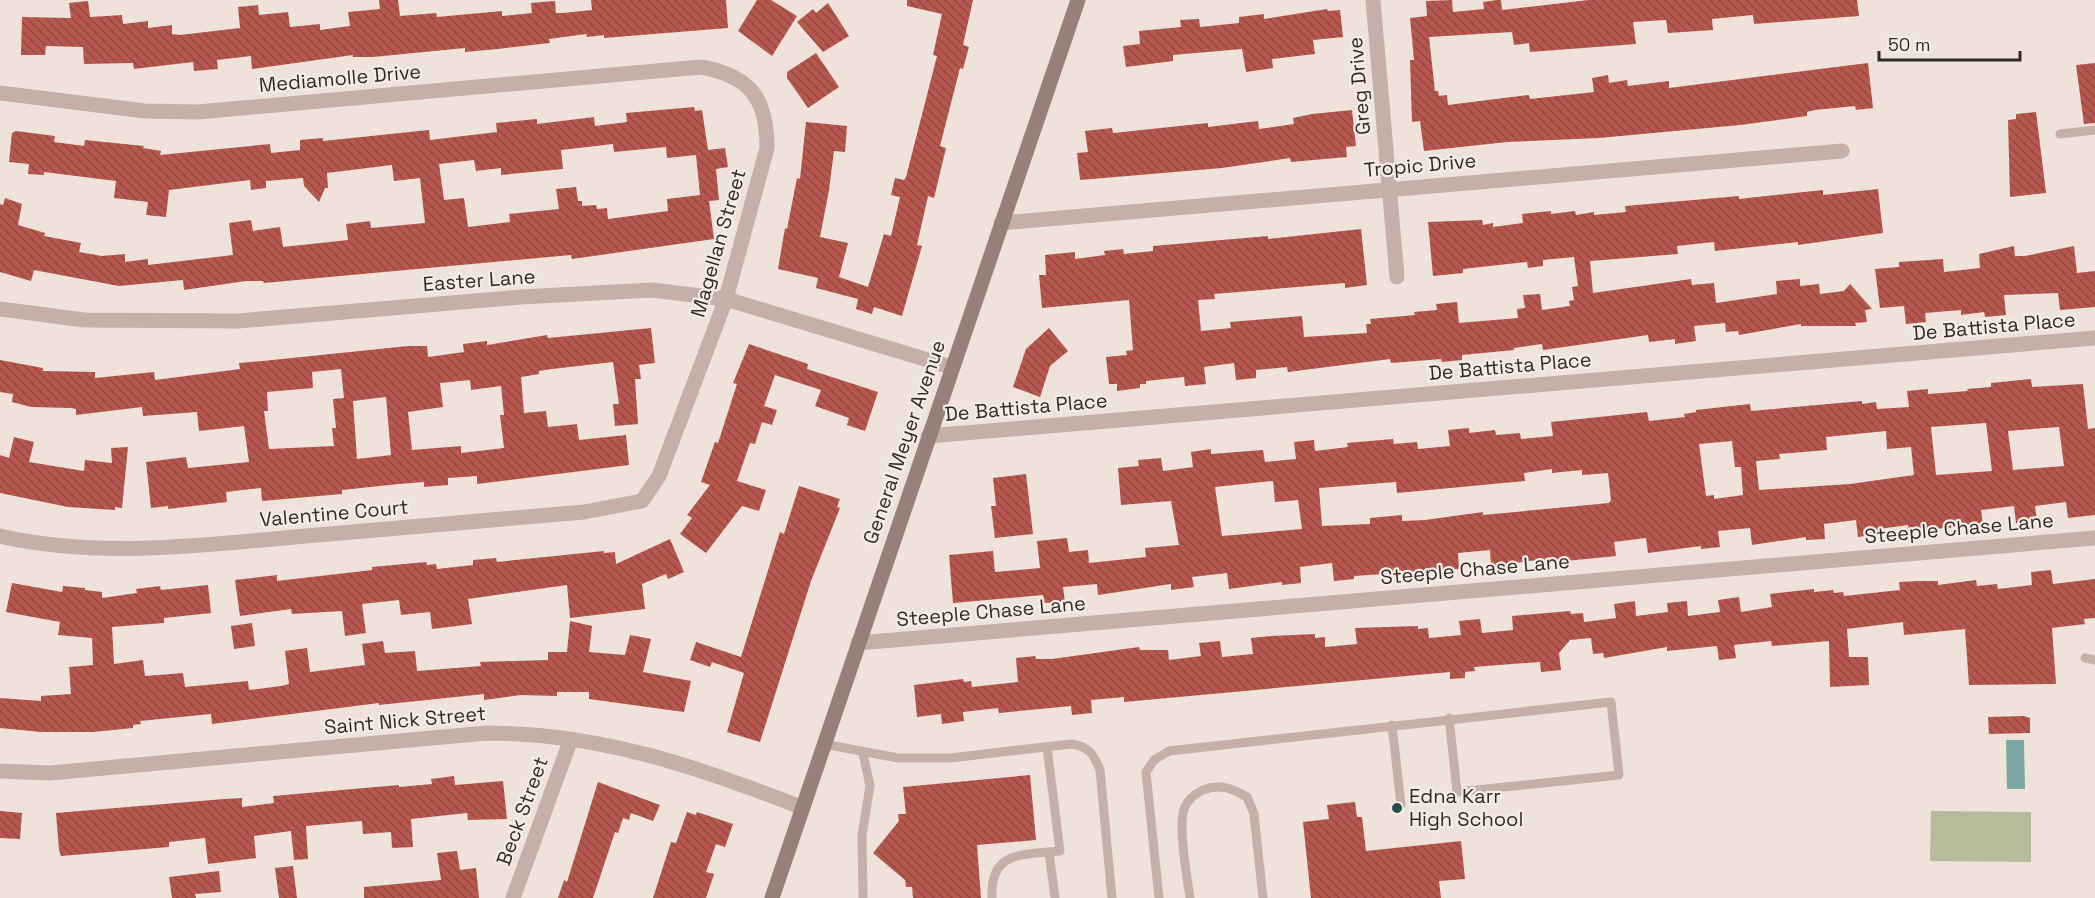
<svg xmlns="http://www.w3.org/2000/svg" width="2095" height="898" viewBox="0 0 2095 898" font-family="'Space Grotesk',sans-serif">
  <defs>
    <pattern id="building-back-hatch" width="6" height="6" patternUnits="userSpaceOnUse" patternTransform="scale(1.5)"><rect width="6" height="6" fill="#b7584f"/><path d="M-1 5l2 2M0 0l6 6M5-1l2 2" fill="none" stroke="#954942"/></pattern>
  </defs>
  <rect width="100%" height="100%" fill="#eee2da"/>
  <polygon fill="#b6bb9c" points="1931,811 2031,812 2031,862 1930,861"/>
  <polygon fill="#7da7a2" points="2006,740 2024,740 2025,789 2007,789"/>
  <g fill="url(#building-back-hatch)" fill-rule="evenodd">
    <polygon points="379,0 398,0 400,16 436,13 437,17 502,11 502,16 532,13 531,3 555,1 556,13 563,13 592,10 591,0 726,0 728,28 604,38 604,35 587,37 586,34 549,39 550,43 498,49 465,52 465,48 373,57 353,57 353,55 252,69 251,56 217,60 218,69 194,71 193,62 134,69 133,63 84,64 83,47 46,46 45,55 21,55 22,17 71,18 69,3 88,1 90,17 122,15 123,24 148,21 148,28 172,25 172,34 180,35 240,28 238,7 258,5 259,15 288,12 290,27 320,24 320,30 350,26 348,12 380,9"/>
    <polygon points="757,0 771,0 797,16 772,56 738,31"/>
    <polygon points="907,0 973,0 963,45 969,47 963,69 960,68 940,146 946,148 934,198 928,196 917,245 922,246 902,316 874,307 872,314 856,309 858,299 816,288 818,278 778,269 785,228 787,229 797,178 800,179 806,122 847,126 845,152 834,151 829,190 820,237 848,243 839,277 868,287 884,234 891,236 900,197 891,195 895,178 904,180 906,177 937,56 933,55 942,14 907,6"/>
    <polygon points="1452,0 1453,12 1484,9 1483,2 1497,0 1501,0 1502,10 1589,0 1857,0 1859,16 1754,24 1753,15 1712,19 1713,30 1668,33 1666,20 1633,22 1636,44 1530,52 1529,43 1514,45 1512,32 1429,37 1435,91 1438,91 1439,96 1447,95 1448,105 1529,95 1530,99 1594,92 1592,78 1608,75 1609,83 1627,80 1628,86 1669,81 1669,88 1868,63 1873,108 1856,110 1855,106 1815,110 1807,112 1807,116 1740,125 1599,138 1507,142 1424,151 1420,121 1412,122 1410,60 1414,60 1410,18 1427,16 1426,1"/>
    <polygon points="828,3 849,36 823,52 797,22 813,9 816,13"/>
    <polygon points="1327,9 1328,11 1340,10 1343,37 1313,40 1315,54 1272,59 1273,68 1246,72 1242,49 1173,55 1173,61 1126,67 1123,46 1140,44 1139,31 1181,27 1180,20 1199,19 1200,27 1239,23 1239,17 1264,14 1264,19"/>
    <polygon points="816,53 839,87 808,108 787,78 787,72"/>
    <polygon points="2095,63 2095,123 2084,124 2076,65"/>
    <path d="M694,107L695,111L702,110L708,150L725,148L728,167L716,169L719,200L709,201L714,239L572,259L571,255L264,283L263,281H246L184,290L183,280L119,286L34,270L31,281L0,272V204L3,205L5,198L22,204L18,225L45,233L44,236L81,243L79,252L102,256L125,254V262L148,259V265L233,255L229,223L251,220L253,231L280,227L283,247L348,240L346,224L370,221L371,228L425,223L420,178L394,181L392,165L327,173L328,188H325L319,202L304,186L303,178L266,181V188L251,190L250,180L169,190L166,217L146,215L148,202L114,198L116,181L44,172V175L28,174L29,164L9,162L12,133L16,131L55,136L54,142L84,146L85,140L144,146L143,148L161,151L160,155L270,144L271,153L300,150V140L323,138V141L429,130L430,140L497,132L496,123L537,119V124L594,117L595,126L627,122L626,113ZM613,144L614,152L666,147L667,158L696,155L700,195L667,199L668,211L608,219L607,208L597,209L596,205L582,206V201H578L576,187L556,189L559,209L509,214L510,222L468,227L464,198L444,200L439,164L474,160L476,171L501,168V175L563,169L561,150Z"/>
    <polygon points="1352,110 1356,146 1346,147 1347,157 1291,162 1290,158 1222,168 1080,180 1077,153 1088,152 1085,131 1112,128 1113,133 1208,123 1208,127 1258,121 1259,129 1294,124 1293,118 1312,114"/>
    <polygon points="2036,112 2046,193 2010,197 2008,120 2016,119 2016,114"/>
    <polygon points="1878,189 1883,233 1798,245 1798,242 1715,251 1714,242 1677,246 1678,254 1590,261 1593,293 1691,279 1692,285 1714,283 1716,303 1777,294 1776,281 1800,279 1800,286 1819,284 1820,294 1844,291 1850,284 1872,309 1865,310 1867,322 1855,323 1856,326 1801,326 1801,324 1739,335 1738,331 1726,332 1725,323 1694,326 1696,341 1675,344 1675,339 1649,342 1648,335 1543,350 1542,344 1514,348 1514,350 1462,355 1462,360 1442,362 1441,359 1391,363 1390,359 1288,372 1287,367 1256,370 1256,378 1236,380 1234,363 1204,367 1206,384 1185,386 1184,377 1146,381 1146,384 1140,384 1140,388 1117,391 1117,384 1109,384 1106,357 1127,355 1126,351 1133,350 1129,300 1042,308 1039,275 1046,275 1045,255 1075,252 1075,259 1105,255 1104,251 1123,249 1124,254 1153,251 1153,246 1268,236 1268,239 1361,229 1367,285 1345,288 1345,283 1214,294 1215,299 1198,300 1201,331 1231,328 1230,322 1302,316 1304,337 1367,333 1366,324 1371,324 1370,319 1415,315 1414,312 1437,310 1436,304 1457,302 1459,323 1518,318 1517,309 1525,308 1523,295 1540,294 1542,310 1570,306 1569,301 1574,300 1572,287 1578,286 1574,257 1543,260 1543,266 1528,268 1527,262 1463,269 1463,273 1433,276 1428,222 1482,220 1483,225 1493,223 1493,227 1523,223 1522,214 1551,211 1551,214 1575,211 1576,215 1594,212 1594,215 1626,212 1625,206 1739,196 1739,199 1823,190 1823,195"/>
    <polygon points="2014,246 2015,256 2025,256 2074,246 2077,273 2095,271 2095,307 2060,310 2058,293 2004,295 2006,315 1985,317 1984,312 1961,315 1961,310 1925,313 1926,322 1906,324 1904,306 1880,308 1875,269 1899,267 1899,262 1943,259 1944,272 1980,268 1979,254"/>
    <path d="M651,328L655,363L639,365L641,379H635L638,424L615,426L613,404H619L613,362L552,369L539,371V374L521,377L524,413L546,411L548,427L577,424L579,440L626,435L629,465L477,484V476L448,478V485L424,487V482L399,484L342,490V494L262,501L261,488L226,492L227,502L168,509V506L151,508L146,462L186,457L188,468L249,462L244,426L199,431L197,412L143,416L142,407L76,415V409L71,408L31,407L12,402L13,394L0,392V360L43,368V371L95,372V378L154,372L155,380L240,369L239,363L263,361L408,346H427L428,357L464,352L463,344L487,341V345L547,335L548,338ZM341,369L344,398L333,399L336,428H332L334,446L269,449L264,411H268L267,392L313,388L312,372ZM470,380L471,390L501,386L504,415H500L504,448L461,453V446L412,450L408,412L443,407L440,383ZM386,397L391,455L357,459L353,401Z"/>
    <polygon points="1049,328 1068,351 1050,366 1040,397 1013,387 1026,349"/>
    <polygon points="749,344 808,364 807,369 878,392 865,431 847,425 849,418 815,406 821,390 775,375 764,406 777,410 772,425 762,422 755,444 750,443 737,481 766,490 759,511 742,506 706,553 680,534 692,518 687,515 710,485 701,482 715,442 718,443 737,384 733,383"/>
    <path d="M2031,379L2032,387L2083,384L2088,429L2095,428V515L2068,518L2066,502L2035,506L2037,521L2016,523L2014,506L1981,510L1983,525L1909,531L1908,525L1879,529V534L1858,537L1856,520L1824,524L1825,539L1806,540V537L1752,545L1750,528L1718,531L1720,547L1701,549V546L1648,553L1646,538L1614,542L1616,556L1545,563L1544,559L1491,566L1490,550L1458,553L1459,569L1354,576V579L1334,581L1332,563L1300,567L1301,583L1282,585V582L1229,589L1227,573L1192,577L1194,587L1171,590V584L1098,595L1097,584L1063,587L1065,602L1044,603L1043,595L953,603L949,555L993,551L995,572L1040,568L1037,541L1067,538L1069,552L1088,550L1089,563L1146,557L1145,548L1179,545L1171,501L1121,505L1118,468L1139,466L1138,460L1161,458L1163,471L1193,467L1191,452L1211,449V454L1263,450L1265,462L1296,459L1294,442L1314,440L1315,451L1348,447L1347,443L1393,439L1394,444L1417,442L1418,449L1450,446L1448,430L1469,428V433L1495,430L1496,435L1520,433L1521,439L1553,436L1551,422L1647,412L1649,421L1685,417L1684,414L1696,412V410L1750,404L1751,411L1862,401V404L1876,402L1877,409L1909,407L1907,391L1928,389V394L1968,391L1967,389L1991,387V383ZM1986,423L1992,471L1936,475L1931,427ZM2059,427L2064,466L2013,470L2008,431ZM1886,431L1887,449L1911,447L1914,475L1850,484L1759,490L1756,461L1780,459L1779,454L1827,450L1826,437ZM1732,441L1735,467H1741L1743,495L1714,499V495L1706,496L1699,444ZM1552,469V473L1582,470V475L1608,473L1611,500L1609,503L1483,515V512L1425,520L1402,521V515L1370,518V524L1322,526L1319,488L1396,482L1397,493L1525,481L1524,473ZM1273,481L1275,502L1298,500L1302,529L1222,536L1215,487Z"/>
    <polygon points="14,437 34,442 29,462 84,471 85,460 112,463 111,448 128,447 122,508 115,507 115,510 68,507 0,493 0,455 9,458"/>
    <polygon points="1026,474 1033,534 995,538 991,506 996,506 993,478"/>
    <polygon points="799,486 840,499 837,507 840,508 811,581 760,742 727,732 744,673 712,662 710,667 690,660 696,642 741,657 780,532 784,534"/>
    <polygon points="670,539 684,572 668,579 666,574 642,584 645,609 570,618 567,585 468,599 472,624 457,626 432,629 430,612 401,615 399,600 362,604 366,633 345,636 342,611 292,614 291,609 240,616 235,580 277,575 277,581 372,570 372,567 426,562 427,565 436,564 437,569 473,565 473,560 496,558 497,562 604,551 604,553 615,552 616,564"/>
    <polygon points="2051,570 2053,584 2095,579 2095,618 2084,619 2085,624 2052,628 2056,684 1969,685 1965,629 1904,635 1903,622 1847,629 1849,657 1868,657 1869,685 1830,687 1829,641 1772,646 1771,641 1734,645 1736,658 1719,660 1717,646 1667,651 1667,647 1604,658 1603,653 1593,654 1591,638 1570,640 1559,653 1561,670 1541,672 1540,662 1512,664 1474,667 1475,671 1465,672 1465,678 1450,679 1450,672 1124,702 1124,697 1091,700 1092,713 1072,715 1071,706 999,713 998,708 963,712 964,721 942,724 941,714 917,717 914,685 963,679 964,682 971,681 972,687 1018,682 1016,658 1035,656 1036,659 1052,659 1139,647 1140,650 1168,650 1169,660 1201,656 1199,643 1220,641 1222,657 1253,654 1251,638 1271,636 1315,634 1315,638 1325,637 1325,647 1357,644 1355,628 1418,626 1418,629 1428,628 1429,638 1461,635 1459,621 1480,619 1482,633 1513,630 1512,616 1570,611 1571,614 1583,613 1584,622 1616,618 1614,604 1635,601 1636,616 1668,612 1667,603 1687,601 1688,616 1720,612 1718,600 1739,597 1741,612 1772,607 1770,594 1814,589 1814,592 1833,590 1834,593 1843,592 1844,596 1900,590 1899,582 1919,581 1938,581 1938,585 1976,580 1977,586 1997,584 1998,589 2032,585 2031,572"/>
    <polygon points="12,583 62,592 63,586 85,588 85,590 102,592 102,598 137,593 136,589 160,586 161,590 208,585 211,613 164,618 164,623 112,627 114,664 143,660 145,676 183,673 185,687 248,681 249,690 281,686 289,684 285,651 307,648 310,672 365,665 362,644 383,641 385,653 415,651 417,671 481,666 480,662 548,660 548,652 567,652 570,621 592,626 589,652 625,655 630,635 651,639 643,672 691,681 684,712 589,699 589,692 557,692 557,696 521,695 484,700 484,694 379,705 379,703 212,724 211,714 140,721 141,724 133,725 133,728 93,732 41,732 0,728 0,698 41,701 41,696 71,694 69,667 93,665 92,638 58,635 60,622 6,612"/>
    <polygon points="252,623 255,646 234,649 231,626"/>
    <polygon points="2024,716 2030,718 2030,733 1989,734 1988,717"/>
    <polygon points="1030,775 1036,840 977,845 981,898 913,898 912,887 906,887 905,880 873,853 899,821 898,814 906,814 903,787"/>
    <polygon points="454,776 455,785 503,781 507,819 468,820 467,813 411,819 413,847 392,848 391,832 363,834 362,821 306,826 308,859 294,860 291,831 254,836 256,858 208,864 205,838 169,842 169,847 61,856 59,850 56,813 224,799 242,798 242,807 274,803 273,796 399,785 399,787 432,784 431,779"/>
    <polygon points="598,782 660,805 653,821 631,813 629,820 623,818 618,833 615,832 593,898 558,898 564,880 567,882"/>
    <polygon points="1355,802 1357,817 1362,817 1366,851 1461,841 1465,879 1439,881 1441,898 1311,898 1303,822 1329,819 1327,805"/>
    <polygon points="0,811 22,813 20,839 0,838"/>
    <polygon points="687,812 696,815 697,812 733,824 725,847 716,844 706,872 714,874 706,898 653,898 671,842 676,843"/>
    <polygon points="457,851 460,870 476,868 479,898 364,898 364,887 441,880 437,853"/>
    <polygon points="293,866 297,898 279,898 275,868"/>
    <polygon points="219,871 221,892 195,894 196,898 172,898 169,877"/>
  </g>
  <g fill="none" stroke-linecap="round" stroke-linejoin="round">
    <g stroke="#c4b0a8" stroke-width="9">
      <polyline points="2060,134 2095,130"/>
      <polyline points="2085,658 2095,660"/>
      <polyline points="1392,725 1401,805"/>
      <path d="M824,744L898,758H950L1071,744C1089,746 1094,755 1100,770L1112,898"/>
      <polyline points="1049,852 1055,898"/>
      <polyline points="863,898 862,835 870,786 863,753"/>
      <path d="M992,898C990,850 1023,855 1060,851L1047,747"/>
      <polyline points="1159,898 1146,772 1154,760 1169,751 1611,702 1619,775 1457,792 1449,718"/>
      <path d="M1190,898C1187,877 1178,827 1184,809C1187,800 1195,794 1203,790C1220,783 1233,789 1247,797L1254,814L1263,898"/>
    </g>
    <g stroke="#c4b0a8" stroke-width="15">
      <polyline points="1373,0 1397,277"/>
      <path d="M0,93L145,111L198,112L701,67C751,76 767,99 767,148L726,299L659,476L642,501L584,512C488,520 391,529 294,537C196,546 97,558 0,536"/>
      <polyline points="1001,223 1842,151"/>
      <polyline points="0,309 84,320 238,321 521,297 652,290 726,299 951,367"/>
      <polyline points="928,436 2095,338"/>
      <polyline points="858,643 2095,538"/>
      <path d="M0,771L50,773L487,733C600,733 699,767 803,808"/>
      <polyline points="513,898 571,739"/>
    </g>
    <polyline stroke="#98807a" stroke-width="15" points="772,898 1078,0"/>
  </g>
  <circle fill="#224e4a" stroke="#f6ece6" stroke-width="2" cx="1397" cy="808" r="6"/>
  <g text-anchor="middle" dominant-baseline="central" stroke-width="4.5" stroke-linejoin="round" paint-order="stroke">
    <g font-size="20" fill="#322927" stroke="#f6ece6">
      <text transform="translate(340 78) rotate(-5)">Mediamolle Drive</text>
      <text transform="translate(1359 86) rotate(-95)">Greg Drive</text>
      <text transform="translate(1420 165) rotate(-5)">Tropic Drive</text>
      <text transform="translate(718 243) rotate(-74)">Magellan Street</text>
      <text transform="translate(479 280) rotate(-4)">Easter Lane</text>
      <text transform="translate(1994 326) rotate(-5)">De Battista Place</text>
      <text transform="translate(1510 366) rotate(-5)">De Battista Place</text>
      <text transform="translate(1026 407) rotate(-5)">De Battista Place</text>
      <text transform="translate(904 442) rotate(-71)">General Meyer Avenue</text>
      <text transform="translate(334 513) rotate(-5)">Valentine Court</text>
      <text transform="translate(1959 528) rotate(-5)">Steeple Chase Lane</text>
      <text transform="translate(1475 569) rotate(-5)">Steeple Chase Lane</text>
      <text transform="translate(991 611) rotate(-5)">Steeple Chase Lane</text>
      <text transform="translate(405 720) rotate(-5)">Saint Nick Street</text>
      <text transform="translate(522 811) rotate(-70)">Beck Street</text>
    </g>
    <g font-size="20" fill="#322927" stroke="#f6ece6" text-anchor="start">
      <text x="1409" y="796">Edna Karr<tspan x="1409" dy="23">High School</tspan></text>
    </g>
  </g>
  <path d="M1879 51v9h141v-9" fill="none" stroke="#322927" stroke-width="3"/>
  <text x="1888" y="51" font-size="18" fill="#322927" stroke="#f6ece6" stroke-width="4.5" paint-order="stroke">50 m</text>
</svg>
